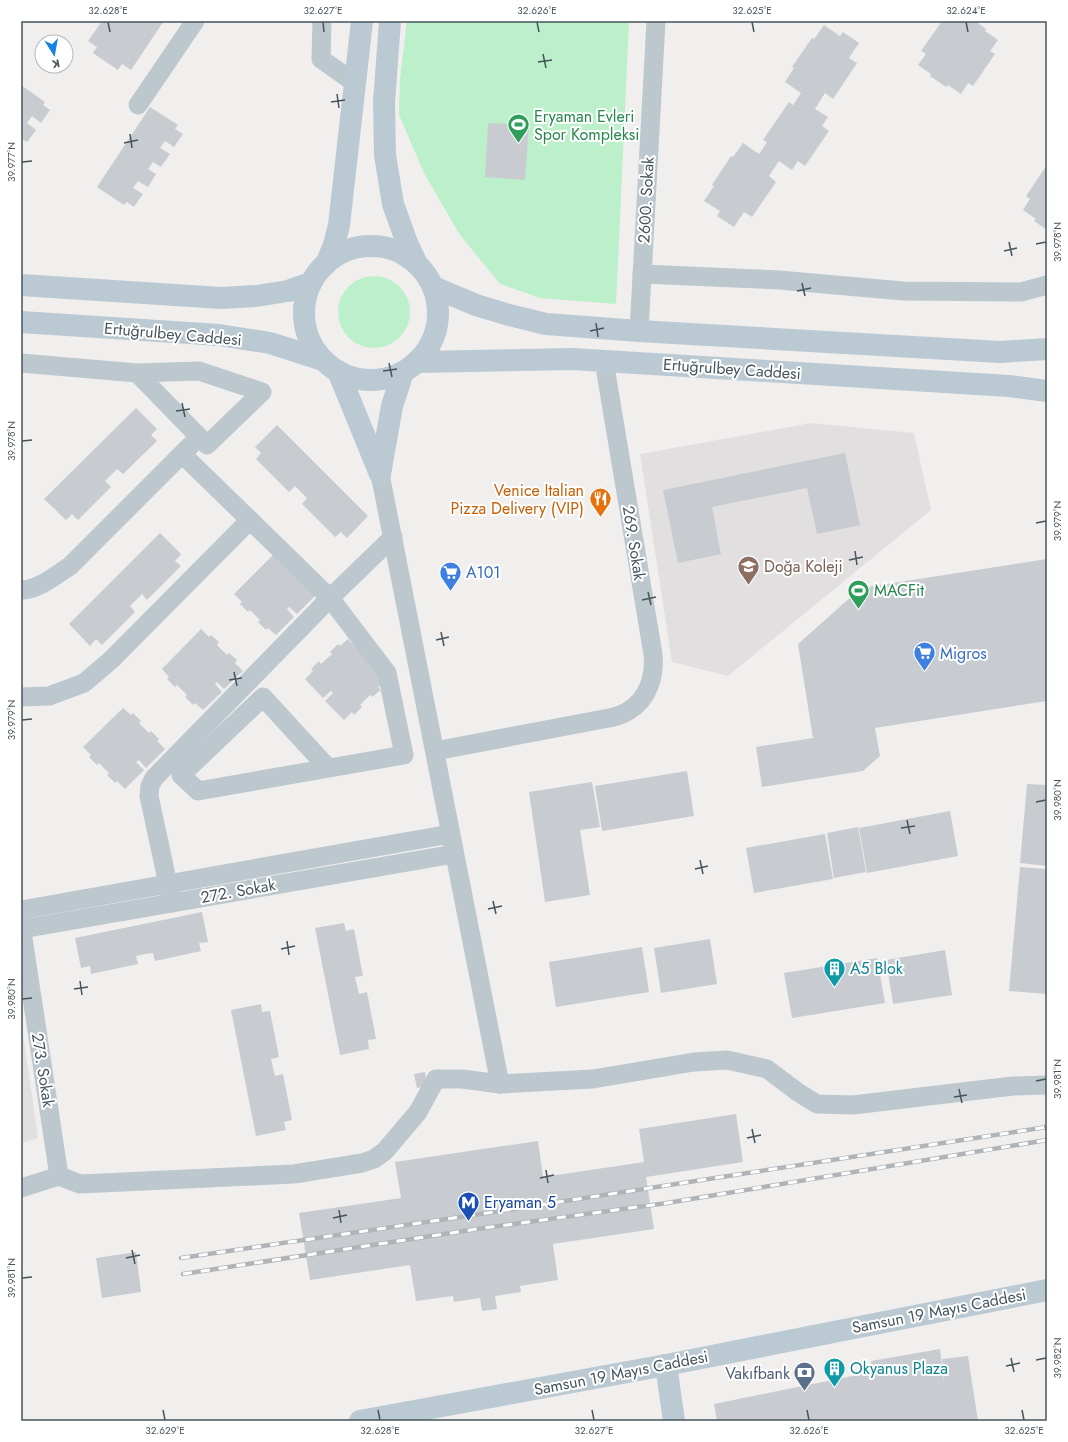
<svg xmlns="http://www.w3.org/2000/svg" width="1068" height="1442" viewBox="0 0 1068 1442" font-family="Jost,sans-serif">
  <rect width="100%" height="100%" fill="#f1eeee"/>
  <g fill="#e2dfe0">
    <polygon points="811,423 914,433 931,510 728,676 672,662 640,454"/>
    <polygon points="21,1027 22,1027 38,1138 21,1143"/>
  </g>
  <g fill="#bbf0cb">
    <polygon points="407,21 629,21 616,304 540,298 500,284 460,235 425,175 399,115 400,79"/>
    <circle cx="374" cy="312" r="36"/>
  </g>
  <g fill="#c8ccd1">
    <polygon points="102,21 161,21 163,22 131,70 122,64 118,70 93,53 97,47 88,41"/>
    <polygon points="942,21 948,22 949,21 975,21 986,29 985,31 998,40 990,51 995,54 973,86 968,83 961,94 948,85 946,87 930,76 931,74 918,65 926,54 921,51"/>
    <polygon points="824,25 840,36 843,32 859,43 849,58 857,63 833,99 825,93 815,109 828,117 822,126 829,131 805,166 798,161 792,170 779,161 769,176 776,182 752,217 744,212 734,227 717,216 720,211 704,201 714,186 712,185 731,156 733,157 743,143 759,154 767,142 763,140 789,102 793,105 801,93 785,82 794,68 792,67 812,38 814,39"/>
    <polygon points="21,85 45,102 43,105 50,110 41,123 32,116 27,123 36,130 27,142 21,138"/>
    <polygon points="150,107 178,125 175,129 183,134 174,147 165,141 160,148 170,154 161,167 153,162 148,169 156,174 148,187 138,181 133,188 143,194 134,207 127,202 124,205 97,187"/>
    <polygon points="488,123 529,125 525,180 485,177"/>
    <polygon points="1047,165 1047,230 1034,221 1036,219 1023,210 1030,199 1026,196"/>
    <polygon points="136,408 157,429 151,435 157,441 123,474 117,469 105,481 111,487 78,520 72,514 66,520 44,499"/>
    <polygon points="277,425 368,516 347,538 341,532 335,537 302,504 307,498 295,486 289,492 256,459 261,453 255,447"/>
    <polygon points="845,453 860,525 817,534 807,488 712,507 721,554 678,563 663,490"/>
    <polygon points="160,533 181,554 175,561 181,566 147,600 142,594 130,606 135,612 102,645 96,639 90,646 69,624"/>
    <polygon points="274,554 315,596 297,614 289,607 287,609 294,617 276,635 268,628 266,630 258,622 260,620 250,610 248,612 240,604 242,602 234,594"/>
    <polygon points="1047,559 1047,701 875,728 880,756 863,771 762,787 756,747 813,738 798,644 861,588"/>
    <polygon points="201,629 209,637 211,635 219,642 217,645 227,655 229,653 237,660 235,663 243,671 224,689 217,682 215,684 222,692 203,710 195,703 193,705 185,697 187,695 177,685 175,687 167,679 169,677 162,669"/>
    <polygon points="348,639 387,680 378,687 381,690 372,697 370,695 360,705 362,707 354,715 352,712 344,720 325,701 333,693 331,691 323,698 305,679 313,671 311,669 319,661 321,664 332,654 330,652 338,644 340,646"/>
    <polygon points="123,708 131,715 133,713 141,721 139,723 149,733 151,731 159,739 157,741 165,749 146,768 139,760 136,762 144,770 125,789 117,781 115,783 107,775 109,773 99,763 97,765 89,757 91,755 83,747"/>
    <polygon points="687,771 694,816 602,831 595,786"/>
    <polygon points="592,782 600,827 580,830 590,895 545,902 529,792"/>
    <polygon points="1027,784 1047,785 1047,866 1020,863"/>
    <polygon points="950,811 958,856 867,873 859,828"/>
    <polygon points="858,827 866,872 834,878 827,833"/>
    <polygon points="825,834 833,879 754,893 746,848"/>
    <polygon points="1020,867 1047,869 1047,994 1009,991"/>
    <polygon points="202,912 208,942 199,943 201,951 155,961 153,953 145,954 136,956 138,964 91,974 90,966 81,968 75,938"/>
    <polygon points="344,923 346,931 354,929 363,976 355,977 359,994 367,992 376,1039 368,1040 369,1049 340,1055 315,928"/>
    <polygon points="710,939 717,984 661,993 654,948"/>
    <polygon points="642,947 649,992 556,1007 549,962"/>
    <polygon points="945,950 952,995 893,1004 886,960"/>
    <polygon points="877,958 885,1003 792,1018 784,973"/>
    <polygon points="261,1004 262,1012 270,1011 279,1057 271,1059 275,1076 283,1074 292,1120 284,1122 286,1130 256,1136 231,1010"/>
    <polygon points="425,1072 427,1086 417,1088 414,1074"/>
    <polygon points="736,1114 743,1162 646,1177 654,1229 553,1244 558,1280 520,1286 521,1292 495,1296 497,1309 482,1311 480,1298 454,1302 453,1296 416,1301 410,1265 310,1280 299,1213 401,1198 395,1162 538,1141 543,1177 644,1162 639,1129"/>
    <polygon points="136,1252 141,1292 102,1298 96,1258"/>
    <polygon points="940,1349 945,1391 942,1359 968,1356 978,1421 717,1421 714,1404 872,1372 871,1361"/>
  </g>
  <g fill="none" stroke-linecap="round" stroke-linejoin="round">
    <g stroke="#bcc7ce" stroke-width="19">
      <polyline points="322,21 321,59 355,83"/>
      <polyline points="138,105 195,21"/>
      <polyline points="642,274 779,280 903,291 1021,292 1047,285"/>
      <polyline points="639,331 656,21"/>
      <polyline points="21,363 137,373 199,371 262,392 207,445 137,373"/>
      <polyline points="380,474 500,1084"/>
      <path d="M21,590C38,590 56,575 70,566L191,445"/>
      <polyline points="21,697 49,696 84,683 111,660 250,520"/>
      <path d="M435,751L614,717C619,715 624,714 628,711C649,699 655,675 653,654L604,361"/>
      <polyline points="328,768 263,697 181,775 198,791 404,755 387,673 330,598 393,537"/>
      <polyline points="172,903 149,796 150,786 154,778 330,598 182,454"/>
      <polyline points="21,910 450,834"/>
      <polyline points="21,925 59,1176 21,1188"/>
      <polyline points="22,929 454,854"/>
      <polyline points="59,1176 80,1184 294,1174 362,1163 374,1159 385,1151 418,1112 436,1079 462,1079 500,1084 593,1079 694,1062 727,1060 767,1069 799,1093 817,1104 853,1105 1013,1086 1047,1085"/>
    </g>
    <g stroke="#bbc9d3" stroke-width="22">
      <polyline points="390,21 384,102 385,155 393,204 407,243 416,262"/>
      <circle cx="371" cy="313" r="67"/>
      <polyline points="326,264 334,245 339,225 362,21"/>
      <polyline points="21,285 221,298 256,296 288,291 311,283"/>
      <polyline points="433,287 476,305 509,315 546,324 639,331 1000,352 1047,349"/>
      <polyline points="21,322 219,335 270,343 323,360"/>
      <polyline points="416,362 572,359 1009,386 1047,391"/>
      <polyline points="338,371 380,474 392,406 403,372"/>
      <polyline points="666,1365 674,1421"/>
      <polyline points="360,1421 666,1365 1047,1290"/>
    </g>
    <defs>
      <g id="rail">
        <polyline points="181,1258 474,1215 1047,1127"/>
        <polyline points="183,1274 477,1229 667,1203 1047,1140"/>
      </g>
    </defs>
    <use href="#rail" stroke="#b0b4b9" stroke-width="4.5"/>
    <use href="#rail" stroke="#fff" stroke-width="3" stroke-dasharray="9" stroke-linecap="butt"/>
  </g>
  <path fill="none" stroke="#46545c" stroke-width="1.5" d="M108,22L110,32M323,22L324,32M537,22L539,32M752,22L754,32M966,22L968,32M543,54L546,68M538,62L552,60M337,94L339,108M331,102L345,100M130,134L132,148M124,143L138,140M22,162L32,161M1009,242L1012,256M1036,244L1046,242M1004,251L1017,248M802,283L805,296M797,291L811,288M596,323L598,337M590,331L604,328M389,363L392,377M383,371L397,369M182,403L185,417M176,411L190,409M22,441L32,440M1036,523L1046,521M855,551L857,565M849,560L863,557M648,592L651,605M642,600L656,597M441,632L444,646M436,640L449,637M234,672L237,686M229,680L242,678M22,720L32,719M1036,802L1046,800M907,820L910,834M901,828L915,826M700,860L703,874M695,869L708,866M493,901L496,914M488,909L502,906M287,941L289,955M281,949L295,946M80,981L82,995M74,989L88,987M22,999L32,998M1036,1081L1046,1079M959,1089L962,1103M954,1097L967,1095M752,1129L755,1143M747,1138L761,1135M546,1170L548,1183M540,1178L554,1175M339,1210L341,1223M333,1218L347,1215M132,1250L135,1264M126,1258L140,1255M22,1278L32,1277M1011,1358L1014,1372M1036,1360L1046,1358M1006,1366L1020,1363M163,1410L165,1420M378,1410L380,1420M592,1410L594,1420M807,1410L809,1420M1022,1410L1024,1420"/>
  <defs>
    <symbol id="stadium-pin" viewBox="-11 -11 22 30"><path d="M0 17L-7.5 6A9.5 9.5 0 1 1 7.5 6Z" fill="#2e9e5b" stroke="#fff"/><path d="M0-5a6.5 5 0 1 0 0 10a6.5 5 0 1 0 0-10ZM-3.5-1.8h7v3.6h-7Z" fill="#fff"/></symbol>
    <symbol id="restaurant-pin" viewBox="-11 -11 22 30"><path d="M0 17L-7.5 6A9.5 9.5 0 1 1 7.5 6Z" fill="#e8710a" stroke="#fff"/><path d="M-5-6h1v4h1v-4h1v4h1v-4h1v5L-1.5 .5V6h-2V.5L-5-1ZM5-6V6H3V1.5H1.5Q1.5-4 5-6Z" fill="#fff"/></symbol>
    <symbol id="school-pin" viewBox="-11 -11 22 30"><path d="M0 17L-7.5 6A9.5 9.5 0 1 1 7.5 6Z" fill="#8d6e63" stroke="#fff"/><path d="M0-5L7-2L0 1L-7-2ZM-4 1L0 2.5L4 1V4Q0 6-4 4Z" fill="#fff"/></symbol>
    <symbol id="supermarket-pin" viewBox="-11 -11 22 30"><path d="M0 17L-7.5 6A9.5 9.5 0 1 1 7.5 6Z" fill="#3f7fe0" stroke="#fff"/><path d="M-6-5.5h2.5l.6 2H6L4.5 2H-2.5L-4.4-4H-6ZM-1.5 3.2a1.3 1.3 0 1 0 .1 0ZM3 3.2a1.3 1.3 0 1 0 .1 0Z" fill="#fff"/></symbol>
    <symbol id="building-pin" viewBox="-11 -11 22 30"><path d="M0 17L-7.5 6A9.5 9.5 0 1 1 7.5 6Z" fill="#0f9aa8" stroke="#fff"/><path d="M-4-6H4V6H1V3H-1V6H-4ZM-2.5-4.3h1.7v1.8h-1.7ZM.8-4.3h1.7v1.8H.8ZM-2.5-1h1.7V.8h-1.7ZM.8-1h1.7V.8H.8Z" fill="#fff"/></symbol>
    <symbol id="metro-pin" viewBox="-11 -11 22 30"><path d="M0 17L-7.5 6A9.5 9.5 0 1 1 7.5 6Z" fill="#1a4fb4" stroke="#fff"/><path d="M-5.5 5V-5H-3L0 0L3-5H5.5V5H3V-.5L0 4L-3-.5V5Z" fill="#fff"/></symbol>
    <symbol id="bank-pin" viewBox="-11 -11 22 30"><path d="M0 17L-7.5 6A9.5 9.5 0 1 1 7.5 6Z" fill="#5c6f8a" stroke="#fff"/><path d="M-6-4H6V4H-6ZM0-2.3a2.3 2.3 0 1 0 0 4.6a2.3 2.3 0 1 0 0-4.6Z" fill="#fff"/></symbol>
  </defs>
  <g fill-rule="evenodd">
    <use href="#stadium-pin" x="506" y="112" width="25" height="34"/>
    <use href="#restaurant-pin" x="588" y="486" width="25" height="34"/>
    <use href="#school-pin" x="736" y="554" width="25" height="34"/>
    <use href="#supermarket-pin" x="438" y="560" width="25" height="34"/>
    <use href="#stadium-pin" x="846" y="578" width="25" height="34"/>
    <use href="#supermarket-pin" x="912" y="640" width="25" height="34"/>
    <use href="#building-pin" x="822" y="956" width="25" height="34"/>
    <use href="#metro-pin" x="456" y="1190" width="25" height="34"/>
    <use href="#building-pin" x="822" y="1356" width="25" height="34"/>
    <use href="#bank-pin" x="792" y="1360" width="25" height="34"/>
  </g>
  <g text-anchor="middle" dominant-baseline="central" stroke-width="4" stroke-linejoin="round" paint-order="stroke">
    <g font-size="16" fill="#27864d" stroke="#fff" text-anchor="start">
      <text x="534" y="116">Eryaman Evleri<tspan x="534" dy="18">Spor Kompleksi</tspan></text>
      <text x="874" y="590">MACFit</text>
    </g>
    <g font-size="16" fill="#46545c" stroke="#fff">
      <text transform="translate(646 200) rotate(-87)">2600. Sokak</text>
      <text transform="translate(173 334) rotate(5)">Ertuğrulbey Caddesi</text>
      <text transform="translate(732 369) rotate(4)">Ertuğrulbey Caddesi</text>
      <text transform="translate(634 543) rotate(81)">269. Sokak</text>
      <text transform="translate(238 891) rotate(-10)">272. Sokak</text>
      <text transform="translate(43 1070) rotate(81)">273. Sokak</text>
      <text transform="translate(939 1311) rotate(-11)">Samsun 19 Mayıs Caddesi</text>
      <text transform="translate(621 1373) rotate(-11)">Samsun 19 Mayıs Caddesi</text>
    </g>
    <g font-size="16" fill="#c56008" stroke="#fff" text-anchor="end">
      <text x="584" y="490">Venice Italian<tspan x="584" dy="18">Pizza Delivery (VIP)</tspan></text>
    </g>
    <g font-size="16" fill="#785e54" stroke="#fff" text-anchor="start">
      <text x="764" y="566">Doğa Koleji</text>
    </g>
    <g font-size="16" fill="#366cbe" stroke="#fff" text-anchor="start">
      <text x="466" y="572">A101</text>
      <text x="940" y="653">Migros</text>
    </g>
    <g font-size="16" fill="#0d838f" stroke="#fff" text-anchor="start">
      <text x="850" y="968">A5 Blok</text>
      <text x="850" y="1368">Okyanus Plaza</text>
    </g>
    <g font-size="16" fill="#164399" stroke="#fff" text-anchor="start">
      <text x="484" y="1202">Eryaman 5</text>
    </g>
    <g font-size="16" fill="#4e5e75" stroke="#fff" text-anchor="end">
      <text x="790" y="1373">Vakıfbank</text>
    </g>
  </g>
  <rect width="1068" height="1442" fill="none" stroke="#ffffff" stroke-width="44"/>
  <g transform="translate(54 54) rotate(169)"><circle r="19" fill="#ffffff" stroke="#b5bbbe"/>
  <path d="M0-3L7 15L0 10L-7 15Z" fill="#1682e3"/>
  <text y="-6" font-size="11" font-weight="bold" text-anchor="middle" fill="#46545c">K</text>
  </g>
  <rect x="22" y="22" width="1024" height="1398" fill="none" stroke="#46545c" stroke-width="1.5"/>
  <g font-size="10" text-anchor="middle" fill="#46545c">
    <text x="108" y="14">32.628°E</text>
    <text x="323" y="14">32.627°E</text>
    <text x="537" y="14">32.626°E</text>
    <text x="752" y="14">32.625°E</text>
    <text x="966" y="14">32.624°E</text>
    <text transform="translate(11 162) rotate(-90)" y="4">39.977°N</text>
    <text transform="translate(1057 242) rotate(-90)" y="4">39.978°N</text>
    <text transform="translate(11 441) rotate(-90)" y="4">39.978°N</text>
    <text transform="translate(1057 521) rotate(-90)" y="4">39.979°N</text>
    <text transform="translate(11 720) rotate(-90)" y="4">39.979°N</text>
    <text transform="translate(1057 800) rotate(-90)" y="4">39.980°N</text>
    <text transform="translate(11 999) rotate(-90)" y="4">39.980°N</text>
    <text transform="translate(1057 1079) rotate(-90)" y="4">39.981°N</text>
    <text transform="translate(11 1278) rotate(-90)" y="4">39.981°N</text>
    <text transform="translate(1057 1358) rotate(-90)" y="4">39.982°N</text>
    <text x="165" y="1434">32.629°E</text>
    <text x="380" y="1434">32.628°E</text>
    <text x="594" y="1434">32.627°E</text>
    <text x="809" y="1434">32.626°E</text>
    <text x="1024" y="1434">32.625°E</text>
  </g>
</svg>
